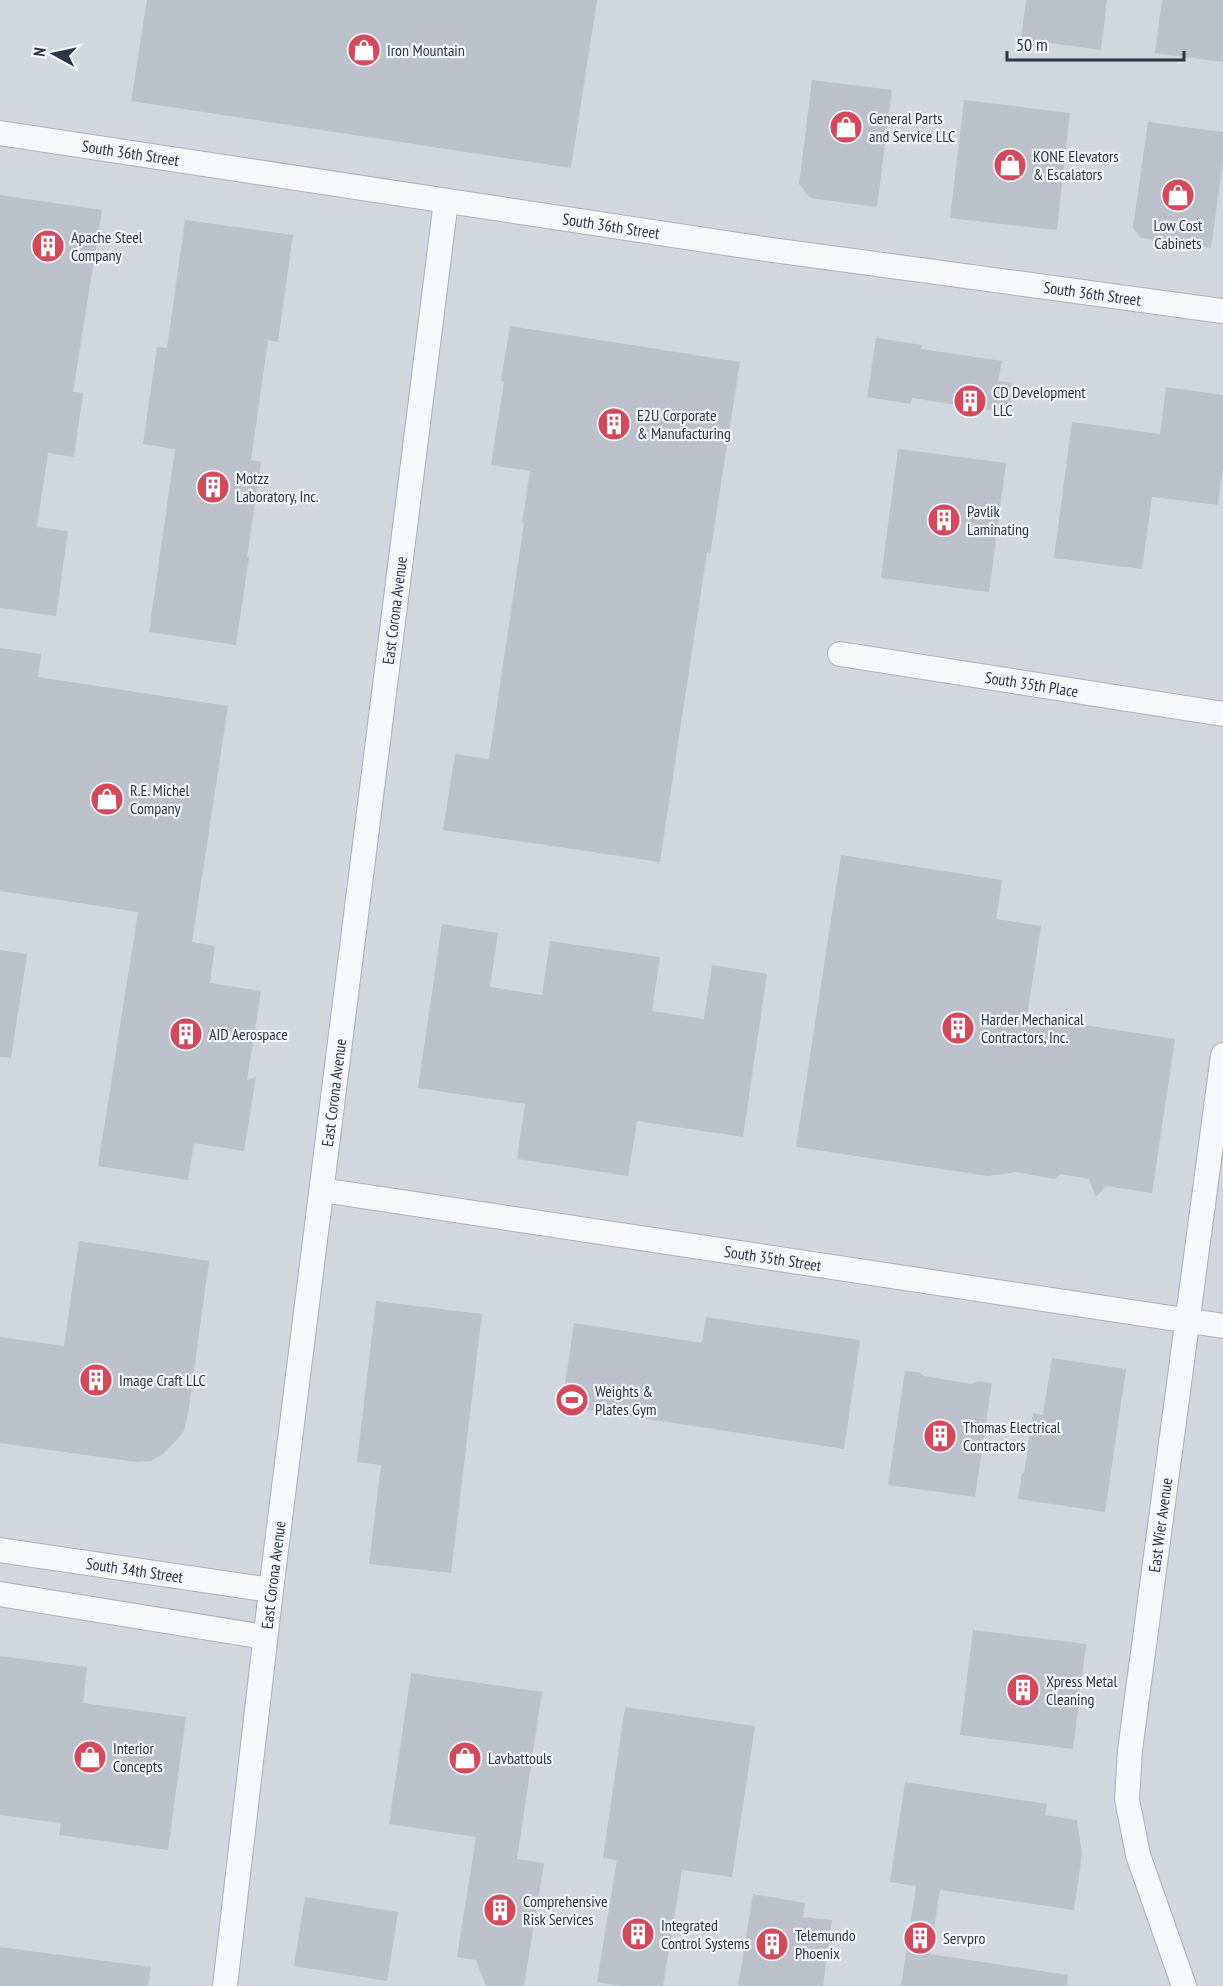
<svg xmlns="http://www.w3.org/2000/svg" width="1223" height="1986" viewBox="0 0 1223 1986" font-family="'PT Sans Narrow',sans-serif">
  <rect width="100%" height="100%" fill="#e4e7ec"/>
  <rect fill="#d2d6de" x="0" y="0" width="1223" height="1986"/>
  <g fill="#bbc0ca">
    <polygon points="147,0 597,0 571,168 131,101"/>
    <polygon points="1026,0 1107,0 1101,50 1021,39"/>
    <polygon points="1162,0 1223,0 1223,62 1155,53"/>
    <polygon points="812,80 892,90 877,207 810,198 799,184"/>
    <polygon points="964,100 1070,113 1057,230 950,218"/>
    <polygon points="1148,122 1223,132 1223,161 1211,248 1141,238 1133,228"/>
    <polygon points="0,195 102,210 73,392 83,393 74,457 48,453 37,527 68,531 56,616 0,608"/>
    <polygon points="185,220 293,235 278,342 268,340 251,460 261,462 247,557 249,557 236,645 149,632 175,449 143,444 157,347 167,348"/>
    <polygon points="510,326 740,362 710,554 707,552 660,862 443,830 455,754 489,759 524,523 522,523 530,471 491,465 504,382 501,381"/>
    <polygon points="876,338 922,345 921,349 1002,361 998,381 1013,383 1009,413 912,398 911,404 867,397"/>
    <polygon points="1166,387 1223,395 1223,467 1218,505 1152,497 1142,569 1054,558 1072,422 1160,434"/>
    <polygon points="898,449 1006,463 989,592 881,578"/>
    <polygon points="0,648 41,654 38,677 228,706 192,942 215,946 210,983 261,991 247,1080 256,1077 244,1151 194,1143 188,1180 98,1166 138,912 0,891"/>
    <polygon points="841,855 1002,880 996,919 1041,926 1027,1016 1175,1039 1152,1193 1106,1186 1096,1197 1089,1179 1061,1174 1054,1179 1016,1172 988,1176 796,1147"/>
    <polygon points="442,924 498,933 490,987 542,995 550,941 660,957 652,1011 704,1019 712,965 767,974 743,1137 637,1121 628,1176 517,1159 525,1104 418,1088"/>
    <polygon points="0,950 27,954 11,1058 0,1057"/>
    <polygon points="79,1241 209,1261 188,1414 183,1433 163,1454 151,1461 136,1462 0,1443 0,1337 64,1346"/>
    <polygon points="376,1301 482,1314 451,1573 369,1564 381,1465 357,1462"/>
    <polygon points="706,1317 860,1340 844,1449 562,1406 574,1323 702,1343"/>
    <polygon points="1052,1358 1126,1369 1105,1512 1018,1499 1022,1473 1024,1473 1033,1413 1043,1415"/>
    <polygon points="905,1371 919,1372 924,1376 972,1384 979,1381 992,1383 975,1497 888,1485"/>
    <polygon points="973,1630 1086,1644 1073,1749 960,1735"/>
    <polygon points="0,1656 87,1667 83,1703 186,1717 168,1850 59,1835 61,1823 0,1815"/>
    <polygon points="411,1673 542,1692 517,1859 544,1863 524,1986 486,1986 476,1960 457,1957 476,1837 389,1824"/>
    <polygon points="625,1707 755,1726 732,1877 682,1870 663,1986 621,1986 597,1982 617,1860 603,1858"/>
    <polygon points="905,1782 1047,1804 1045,1815 1077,1820 1082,1854 1074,1910 940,1890 930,1954 1068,1975 1067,1986 901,1986 916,1886 890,1882"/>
    <polygon points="753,1894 805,1903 803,1917 832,1920 823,1986 738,1986"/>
    <polygon points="305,1897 398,1912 387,1981 294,1966"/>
    <polygon points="0,1947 151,1967 148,1986 0,1986"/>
  </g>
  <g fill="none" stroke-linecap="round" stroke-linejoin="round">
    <defs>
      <g id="minor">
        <path id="s1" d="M0,133L765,249L1223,311"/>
        <path id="s2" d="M840,654L1223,714"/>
        <path id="s3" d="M322,1190L1223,1326"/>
        <path id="s4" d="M0,1550L271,1590"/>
        <polyline points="0,1594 265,1637"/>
        <path id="s5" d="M225,1986L271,1590L446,201"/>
        <path id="s6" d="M1184,1986L1138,1855L1127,1799L1130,1750L1223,1055"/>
      </g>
    </defs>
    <use href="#minor" stroke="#a9aeb7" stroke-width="26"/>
    <use href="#minor" stroke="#f7f8fa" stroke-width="24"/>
  </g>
  <defs>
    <symbol id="shop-disc" viewBox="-11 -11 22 22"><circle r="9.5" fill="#d1495b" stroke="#f4f6f9"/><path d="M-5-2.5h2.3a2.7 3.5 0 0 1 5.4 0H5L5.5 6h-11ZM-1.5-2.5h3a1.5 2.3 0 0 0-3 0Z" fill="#fff"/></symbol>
    <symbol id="building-disc" viewBox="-11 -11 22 22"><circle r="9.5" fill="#d1495b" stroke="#f4f6f9"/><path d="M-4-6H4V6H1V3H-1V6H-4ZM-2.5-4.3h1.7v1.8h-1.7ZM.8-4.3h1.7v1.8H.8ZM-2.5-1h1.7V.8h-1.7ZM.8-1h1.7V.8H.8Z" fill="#fff"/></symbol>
    <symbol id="stadium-disc" viewBox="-11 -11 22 22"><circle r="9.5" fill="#d1495b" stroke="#f4f6f9"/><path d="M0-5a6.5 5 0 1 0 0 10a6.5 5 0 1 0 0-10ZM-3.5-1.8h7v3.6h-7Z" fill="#fff"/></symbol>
  </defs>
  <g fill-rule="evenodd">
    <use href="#shop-disc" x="345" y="31" width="38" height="38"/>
    <use href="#shop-disc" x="827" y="108" width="38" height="38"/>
    <use href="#shop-disc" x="991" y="146" width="38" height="38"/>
    <use href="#shop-disc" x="1159" y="176" width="38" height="38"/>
    <use href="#building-disc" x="29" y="227" width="38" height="38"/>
    <use href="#building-disc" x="951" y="382" width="38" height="38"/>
    <use href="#building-disc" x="595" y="405" width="38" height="38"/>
    <use href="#building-disc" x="194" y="468" width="38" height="38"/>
    <use href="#building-disc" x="925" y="501" width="38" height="38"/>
    <use href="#shop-disc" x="88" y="780" width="38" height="38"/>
    <use href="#building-disc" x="939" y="1009" width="38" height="38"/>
    <use href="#building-disc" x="167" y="1015" width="38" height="38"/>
    <use href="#building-disc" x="77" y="1361" width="38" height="38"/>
    <use href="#stadium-disc" x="553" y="1381" width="38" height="38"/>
    <use href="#building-disc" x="921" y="1417" width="38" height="38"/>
    <use href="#building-disc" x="1004" y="1671" width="38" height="38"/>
    <use href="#shop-disc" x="71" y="1738" width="38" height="38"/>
    <use href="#shop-disc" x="446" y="1739" width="38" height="38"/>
    <use href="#building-disc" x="481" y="1891" width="38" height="38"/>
    <use href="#building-disc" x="619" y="1915" width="38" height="38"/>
    <use href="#building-disc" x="901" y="1919" width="38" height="38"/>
    <use href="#building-disc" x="753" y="1925" width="38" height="38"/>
  </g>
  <g text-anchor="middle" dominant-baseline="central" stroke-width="4.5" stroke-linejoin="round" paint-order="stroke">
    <g font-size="16" fill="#2b3445" stroke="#f4f6f9" text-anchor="start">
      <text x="387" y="50">Iron Mountain</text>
      <text x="869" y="118">General Parts<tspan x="869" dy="18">and Service LLC</tspan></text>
      <text x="1033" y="156">KONE Elevators<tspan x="1033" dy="18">&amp; Escalators</tspan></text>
      <text x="1178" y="225" text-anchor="middle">Low Cost<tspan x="1178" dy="18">Cabinets</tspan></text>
      <text x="71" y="237">Apache Steel<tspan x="71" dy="18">Company</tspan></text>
      <text x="993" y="392">CD Development<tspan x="993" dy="18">LLC</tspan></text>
      <text x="637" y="415">E2U Corporate<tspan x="637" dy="18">&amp; Manufacturing</tspan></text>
      <text x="236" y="478">Motzz<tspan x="236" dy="18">Laboratory, Inc.</tspan></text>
      <text x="967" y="511">Pavlik<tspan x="967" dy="18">Laminating</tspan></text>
      <text x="130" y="790">R.E. Michel<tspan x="130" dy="18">Company</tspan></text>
      <text x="981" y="1019">Harder Mechanical<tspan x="981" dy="18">Contractors, Inc.</tspan></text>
      <text x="209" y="1034">AID Aerospace</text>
      <text x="119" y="1380">Image Craft LLC</text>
      <text x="595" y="1391">Weights &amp;<tspan x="595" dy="18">Plates Gym</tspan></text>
      <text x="963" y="1427">Thomas Electrical<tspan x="963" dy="18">Contractors</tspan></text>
      <text x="1046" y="1681">Xpress Metal<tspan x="1046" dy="18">Cleaning</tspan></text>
      <text x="113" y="1748">Interior<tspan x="113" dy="18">Concepts</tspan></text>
      <text x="488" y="1758">Lavbattouls</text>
      <text x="523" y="1901">Comprehensive<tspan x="523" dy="18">Risk Services</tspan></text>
      <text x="661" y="1925">Integrated<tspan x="661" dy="18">Control Systems</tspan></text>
      <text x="795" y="1935">Telemundo<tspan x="795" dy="18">Phoenix</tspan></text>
      <text x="943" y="1938">Servpro</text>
    </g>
    <g font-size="16" fill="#2b3445" stroke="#f4f6f9">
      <text stroke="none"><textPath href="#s1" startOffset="132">South 36th Street</textPath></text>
      <text stroke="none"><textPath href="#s1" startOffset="618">South 36th Street</textPath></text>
      <text stroke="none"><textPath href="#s1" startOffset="1104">South 36th Street</textPath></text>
      <text stroke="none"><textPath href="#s5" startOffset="1386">East Corona Avenue</textPath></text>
      <text stroke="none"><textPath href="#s2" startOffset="194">South 35th Place</textPath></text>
      <text stroke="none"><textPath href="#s5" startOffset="900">East Corona Avenue</textPath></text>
      <text stroke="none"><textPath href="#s3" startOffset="456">South 35th Street</textPath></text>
      <text stroke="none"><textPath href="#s6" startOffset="472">East Wier Avenue</textPath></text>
      <text stroke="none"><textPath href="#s4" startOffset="136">South 34th Street</textPath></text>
      <text stroke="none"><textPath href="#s5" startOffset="414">East Corona Avenue</textPath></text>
    </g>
  </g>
  <g transform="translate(54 54) rotate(278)" stroke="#f4f6f9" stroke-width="4.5" paint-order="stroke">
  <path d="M0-4.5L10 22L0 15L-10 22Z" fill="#2b3445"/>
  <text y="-9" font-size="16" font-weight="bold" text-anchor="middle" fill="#2b3445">N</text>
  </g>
  <path d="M1007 51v9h177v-9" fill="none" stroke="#2b3445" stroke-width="3"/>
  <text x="1016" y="51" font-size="18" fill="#2b3445" stroke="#f4f6f9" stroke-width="4.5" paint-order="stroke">50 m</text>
</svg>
